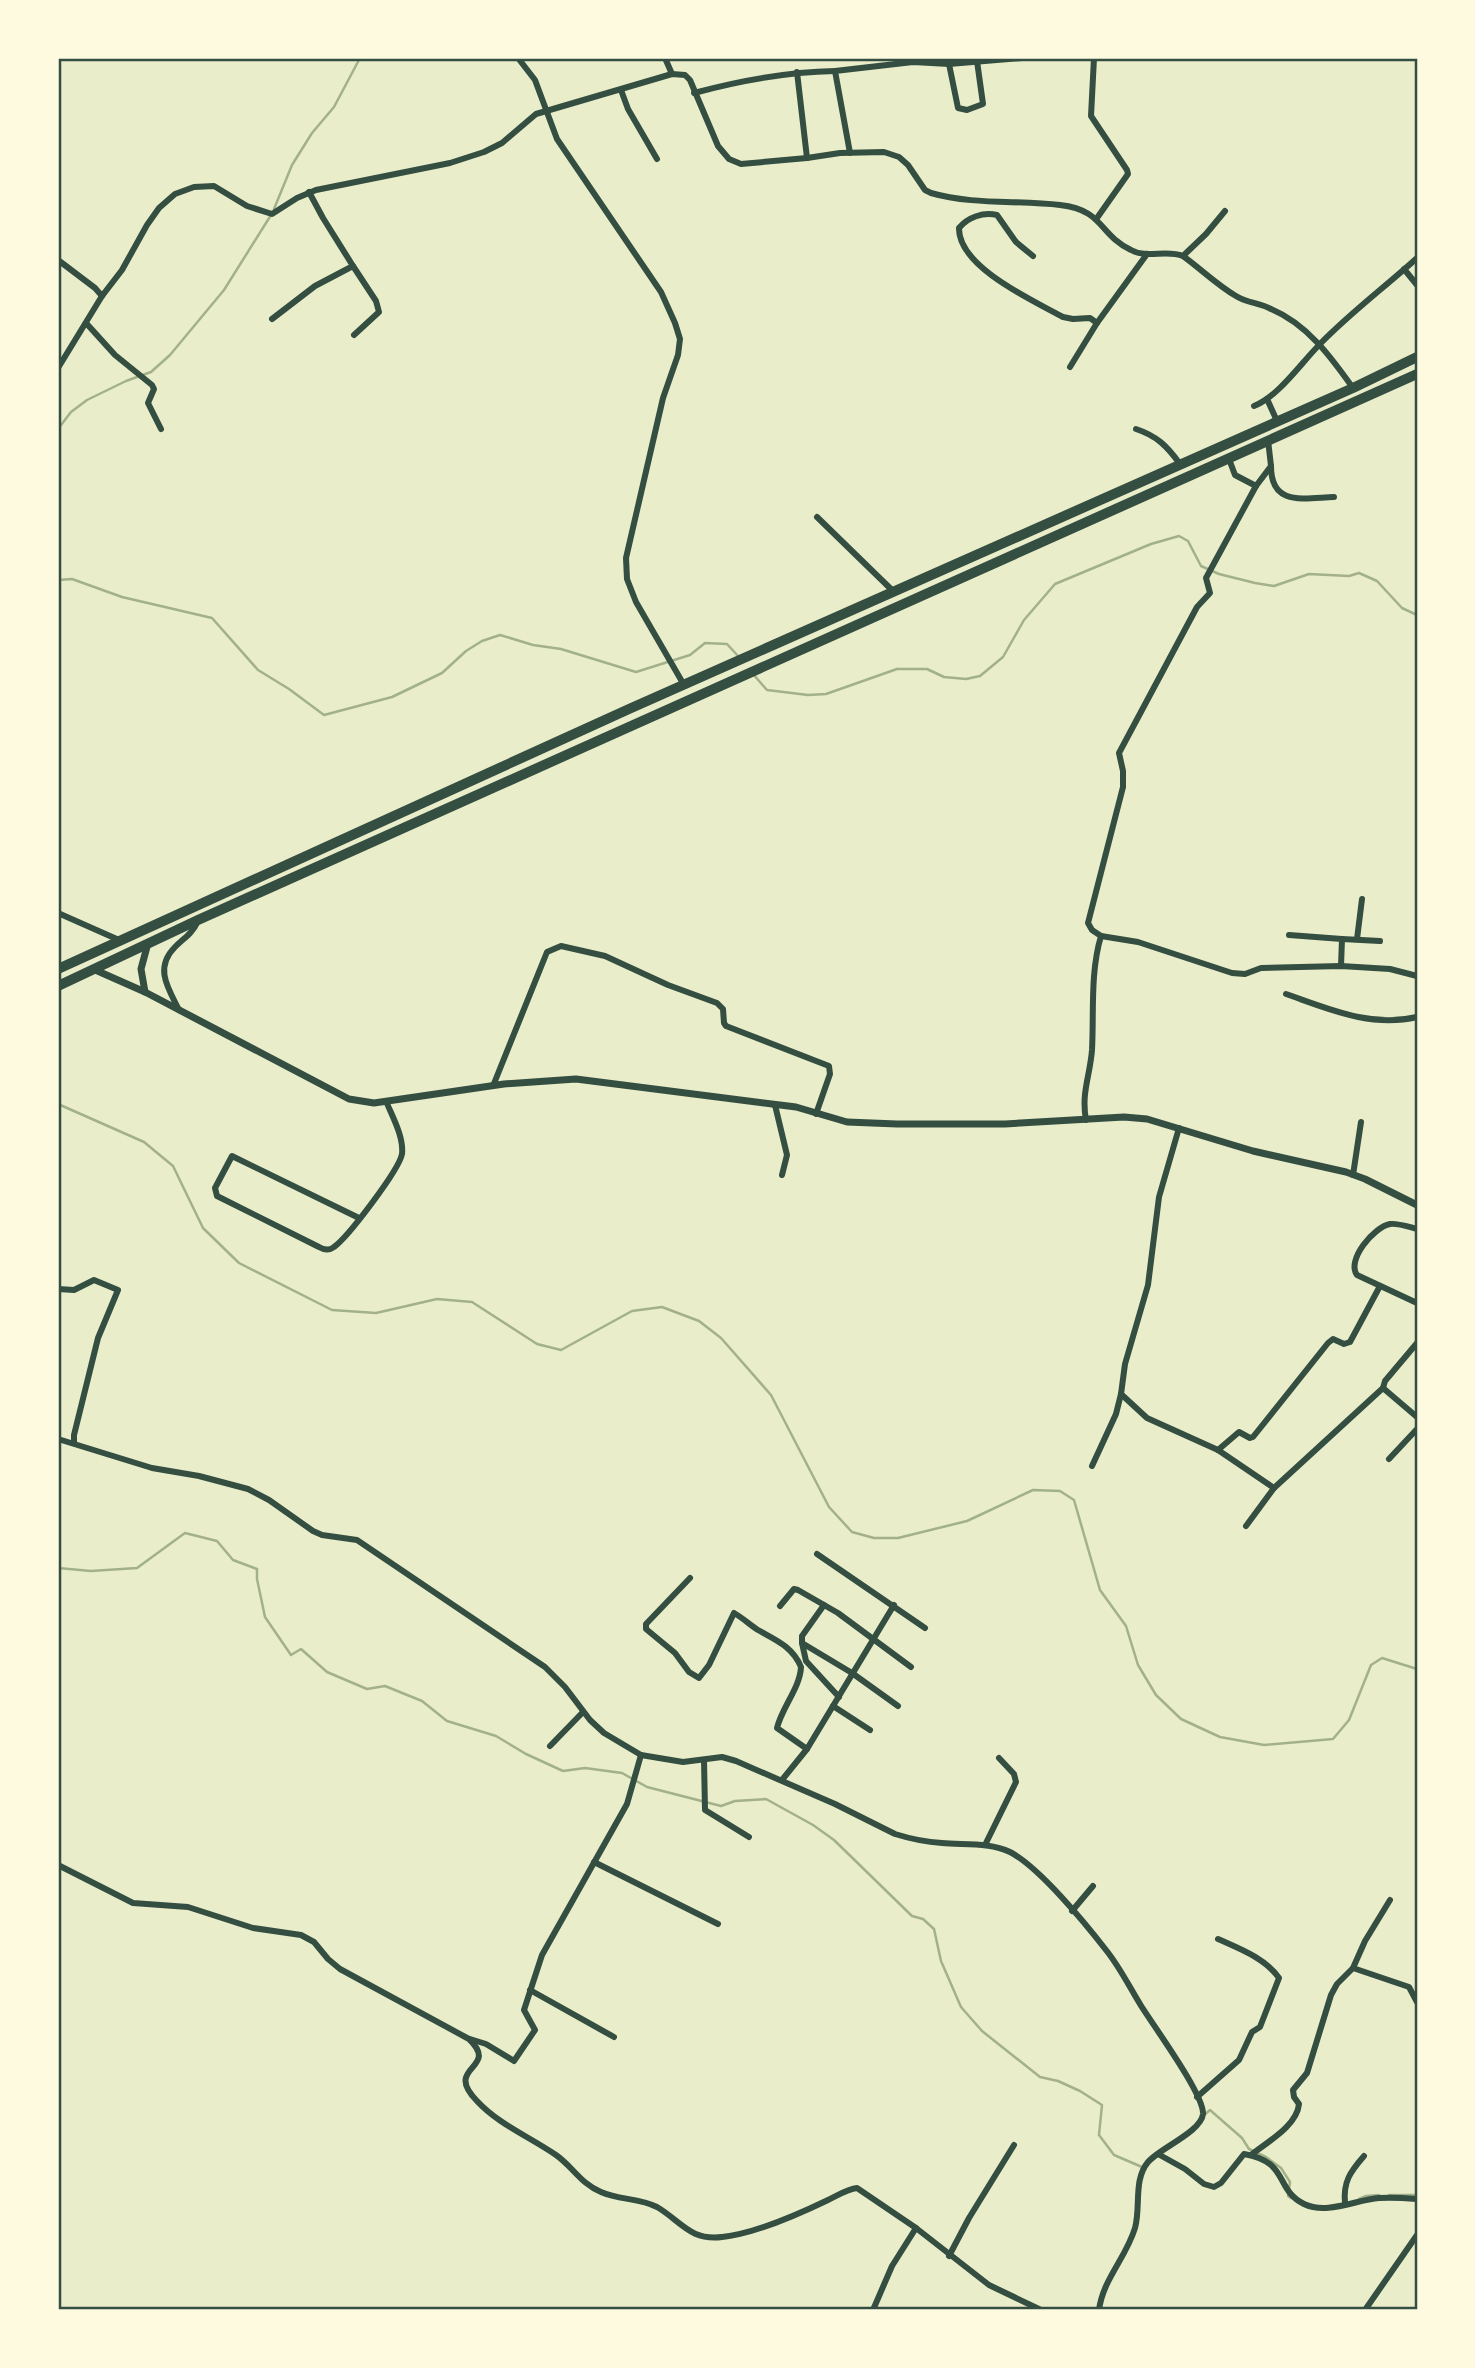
<svg xmlns="http://www.w3.org/2000/svg" width="1475" height="2368" viewBox="0 0 1475 2368" font-family="Merriweather,serif">
  <rect width="100%" height="100%" fill="#e9edc9"/>
  <g fill="none" stroke-linecap="round" stroke-linejoin="round">
    <g stroke="#a3b18a" stroke-width="2.5">
      <polyline points="274,209 292,165 312,133 334,107 360,58"/>
      <polyline points="58,429 71,412 87,400 126,381 151,372 170,355 224,290 271,215"/>
      <polyline points="58,580 72,579 122,597 212,618 258,670 289,689 324,715 392,697 442,673 466,651 482,641 500,635 533,645 561,649 636,672 690,655 705,643 727,644 738,656"/>
      <polyline points="753,674 767,690 808,695 826,694 897,669 927,669 944,677 966,679 980,676 1003,657 1024,620 1055,584 1151,544 1179,536 1188,541 1201,566 1219,574 1255,583 1274,586 1309,574 1349,576 1359,573 1377,581 1402,608 1417,615"/>
      <polyline points="58,1104 144,1142 173,1166 203,1228 239,1263 332,1310 376,1313 437,1299 472,1302 537,1344 561,1350 632,1311 662,1307 699,1321 721,1338 771,1395 829,1507 852,1532 874,1538 898,1538 967,1521 1033,1490 1060,1491 1074,1500 1100,1590 1126,1626 1138,1665 1156,1695 1181,1719 1220,1737 1264,1745 1333,1739 1349,1720 1371,1665 1382,1658 1417,1669"/>
      <polyline points="58,1568 91,1571 137,1568 185,1533 217,1541 233,1560 257,1569 257,1579 265,1617 291,1655 301,1649 327,1672 367,1689 385,1686 422,1701 447,1721 496,1736 526,1754 563,1771 585,1768 622,1773 647,1787 721,1806 735,1801 766,1799 813,1825 834,1840 912,1916 923,1919 934,1929 941,1961 961,2007 982,2031 1040,2077 1058,2081 1080,2091 1102,2105 1099,2135 1114,2155 1142,2167"/>
      <polyline points="1203,2116 1210,2110 1242,2138 1249,2149 1266,2157 1281,2168 1290,2182 1288,2196 1291,2198"/>
      <polyline points="1389,2195 1417,2195"/>
      <polyline points="1359,2199 1366,2196 1379,2195"/>
    </g>
    <g stroke="#344e41" stroke-width="6">
      <polyline points="518,58 535,80 557,139 661,292 675,323 680,339 678,355 663,398 626,558 627,579 636,602 684,685"/>
      <polyline points="665,58 672,74"/>
      <polyline points="1094,58 1091,116 1127,170 1128,174 1097,218"/>
      <polyline points="949,64 958,108 967,110 983,104 977,61"/>
      <polyline points="797,72 807,158"/>
      <polyline points="621,90 628,109 657,159"/>
      <path d="M694,93C742,80 786,72 835,71"/>
      <polyline points="850,153 835,71 913,62 949,64 1022,58"/>
      <path d="M1033,256L1016,242L997,215C983,212 968,217 959,228C958,267 1034,301 1063,317L1073,319L1090,318L1097,323"/>
      <polyline points="1183,256 1206,234 1225,211"/>
      <polyline points="58,260 95,288 102,296"/>
      <polyline points="353,266 376,301 379,312 354,335"/>
      <polyline points="1404,269 1417,285"/>
      <polyline points="272,319 315,286 353,266 323,218 309,192"/>
      <polyline points="86,323 115,355 152,385 154,389 148,403 161,429"/>
      <polyline points="1070,367 1097,323 1147,254"/>
      <path d="M58,368L102,296L122,270L147,225L159,208L175,194L194,187L214,186L247,206L272,214L297,198L316,190L450,163L484,152L502,143L536,114L672,74L685,75L690,80L718,146L729,159L741,164L807,158L840,153L884,152L899,157L908,165L925,190L931,193C972,205 1018,200 1060,205C1104,210 1098,234 1131,250C1147,259 1166,249 1183,256C1201,269 1217,285 1236,296C1247,303 1260,303 1271,309C1307,324 1331,357 1353,388"/>
      <polyline points="1267,399 1277,421"/>
      <path d="M1254,406C1279,396 1301,363 1320,344C1350,313 1385,287 1417,258"/>
      <path d="M1136,429C1157,436 1167,446 1180,464"/>
      <polyline points="1229,459 1235,475 1256,486"/>
      <path d="M1271,466C1271,507 1304,498 1334,497"/>
      <polyline points="817,517 894,592"/>
      <polyline points="58,913 119,940"/>
      <polyline points="1289,935 1342,939"/>
      <polyline points="1101,936 1138,942 1232,973 1245,974 1261,968 1341,966 1390,969 1417,976"/>
      <polyline points="1357,939 1362,899"/>
      <polyline points="1341,966 1342,939 1380,941"/>
      <path d="M1286,994C1329,1009 1371,1028 1417,1017"/>
      <path d="M179,1010C168,988 154,968 175,947C184,938 192,934 198,921"/>
      <polyline points="493,1086 547,952 561,946 605,956 668,985 717,1003 723,1009 724,1023 726,1026 829,1066 830,1074 816,1114"/>
      <polyline points="775,1105 787,1155 782,1175"/>
      <path d="M1086,1120C1081,1093 1090,1076 1092,1050C1094,1013 1090,973 1101,936L1092,930L1088,923L1123,787V771L1119,753L1197,607L1210,593L1206,578L1256,486L1271,466L1268,440"/>
      <polyline points="1179,1128 1159,1197 1148,1285 1125,1364 1121,1394 1147,1418 1218,1450 1274,1488"/>
      <polyline points="1353,1175 1361,1122"/>
      <path d="M359,1218L232,1156L215,1188L217,1196L319,1247C324,1250 329,1251 334,1247C348,1237 399,1170 402,1154C404,1137 392,1116 386,1101"/>
      <path d="M1417,1229C1409,1227 1398,1223 1390,1224C1374,1227 1346,1260 1357,1275L1417,1303"/>
      <polyline points="58,1289 74,1290 94,1280 118,1290 98,1338 74,1435 74,1443"/>
      <polyline points="1383,1388 1385,1381 1417,1343"/>
      <path d="M58,1439L152,1468L199,1476L248,1489L269,1500L313,1531L322,1535L357,1540L545,1667L565,1687L590,1720L604,1733L641,1755L683,1762L722,1757L736,1761L835,1804L895,1834C911,1839 926,1842 942,1843C964,1845 990,1842 1010,1852C1039,1867 1085,1923 1106,1950C1119,1966 1129,1986 1140,2004C1152,2024 1204,2094 1203,2114C1201,2132 1160,2148 1148,2162C1133,2180 1141,2207 1135,2228C1126,2258 1103,2279 1099,2310"/>
      <polyline points="1218,1450 1239,1432 1250,1438 1253,1437 1328,1343 1333,1339 1344,1344 1350,1342 1380,1286"/>
      <polyline points="1389,1459 1417,1429"/>
      <polyline points="1092,1466 1116,1414 1121,1394"/>
      <polyline points="1246,1526 1274,1488 1383,1388 1417,1417"/>
      <polyline points="817,1554 925,1628"/>
      <path d="M690,1578L646,1624V1629L675,1653L689,1672L699,1678L709,1665L734,1613C743,1618 750,1625 758,1630C776,1640 793,1647 801,1667C800,1688 782,1707 777,1728L807,1749"/>
      <polyline points="824,1605 802,1636 802,1643 852,1673 898,1706"/>
      <polyline points="780,1606 794,1589 798,1590 838,1613 911,1667"/>
      <polyline points="802,1643 806,1661 839,1697"/>
      <polyline points="833,1706 870,1730"/>
      <polyline points="550,1746 583,1712"/>
      <polyline points="704,1760 705,1810 749,1837"/>
      <polyline points="782,1780 807,1749 894,1605"/>
      <polyline points="985,1845 1016,1782 1014,1774 999,1758"/>
      <polyline points="594,1862 718,1924"/>
      <path d="M58,1865L133,1903L188,1907L253,1928L301,1935L314,1942L328,1959L340,1969L469,2039C501,2070 442,2065 477,2101C498,2124 530,2137 556,2155C572,2166 581,2184 601,2192C619,2200 639,2198 657,2207C681,2221 690,2241 722,2237C753,2234 799,2214 828,2200C837,2196 847,2189 857,2188L916,2228L989,2285L1041,2310"/>
      <polyline points="1072,1911 1093,1886"/>
      <polyline points="1353,1968 1409,1987 1417,2002"/>
      <polyline points="530,1990 614,2037"/>
      <polyline points="470,2039 486,2044 514,2061 535,2030 524,2010 542,1955 627,1804 641,1755"/>
      <path d="M1197,2097L1239,2060L1252,2032L1260,2027L1279,1978C1265,1958 1240,1949 1218,1939"/>
      <path d="M1158,2154L1185,2169L1204,2184L1214,2187L1221,2183L1244,2154C1290,2162 1274,2189 1304,2204C1327,2215 1355,2200 1379,2198C1392,2197 1405,2198 1417,2199"/>
      <path d="M1251,2155C1267,2142 1297,2126 1299,2104L1294,2097L1293,2090L1307,2073L1331,1995L1337,1984L1353,1968L1365,1941L1390,1900"/>
      <path d="M1345,2203C1343,2182 1350,2172 1364,2156"/>
      <polyline points="949,2256 969,2218 1014,2145"/>
      <polyline points="873,2310 892,2266 916,2228"/>
      <polyline points="1365,2310 1417,2235"/>
    </g>
    <g stroke="#344e41" stroke-width="7">
      <polyline points="93,969 145,992 349,1099 374,1103 504,1084 576,1079 796,1107 847,1122 897,1124 1005,1124 1124,1117 1147,1119 1253,1151 1346,1172 1365,1179 1417,1205"/>
      <polyline points="145,992 141,969 148,943"/>
    </g>
    <g stroke="#344e41" stroke-width="10">
      <polyline points="58,969 629,709 1353,388 1417,357"/>
      <polyline points="58,986 198,920 1417,374"/>
    </g>
  </g>
  <rect width="1475" height="2368" fill="none" stroke="#fefae0" stroke-width="119"/>
  <rect x="60" y="60" width="1356" height="2248" fill="none" stroke="#344e41" stroke-width="2.5"/>
</svg>
